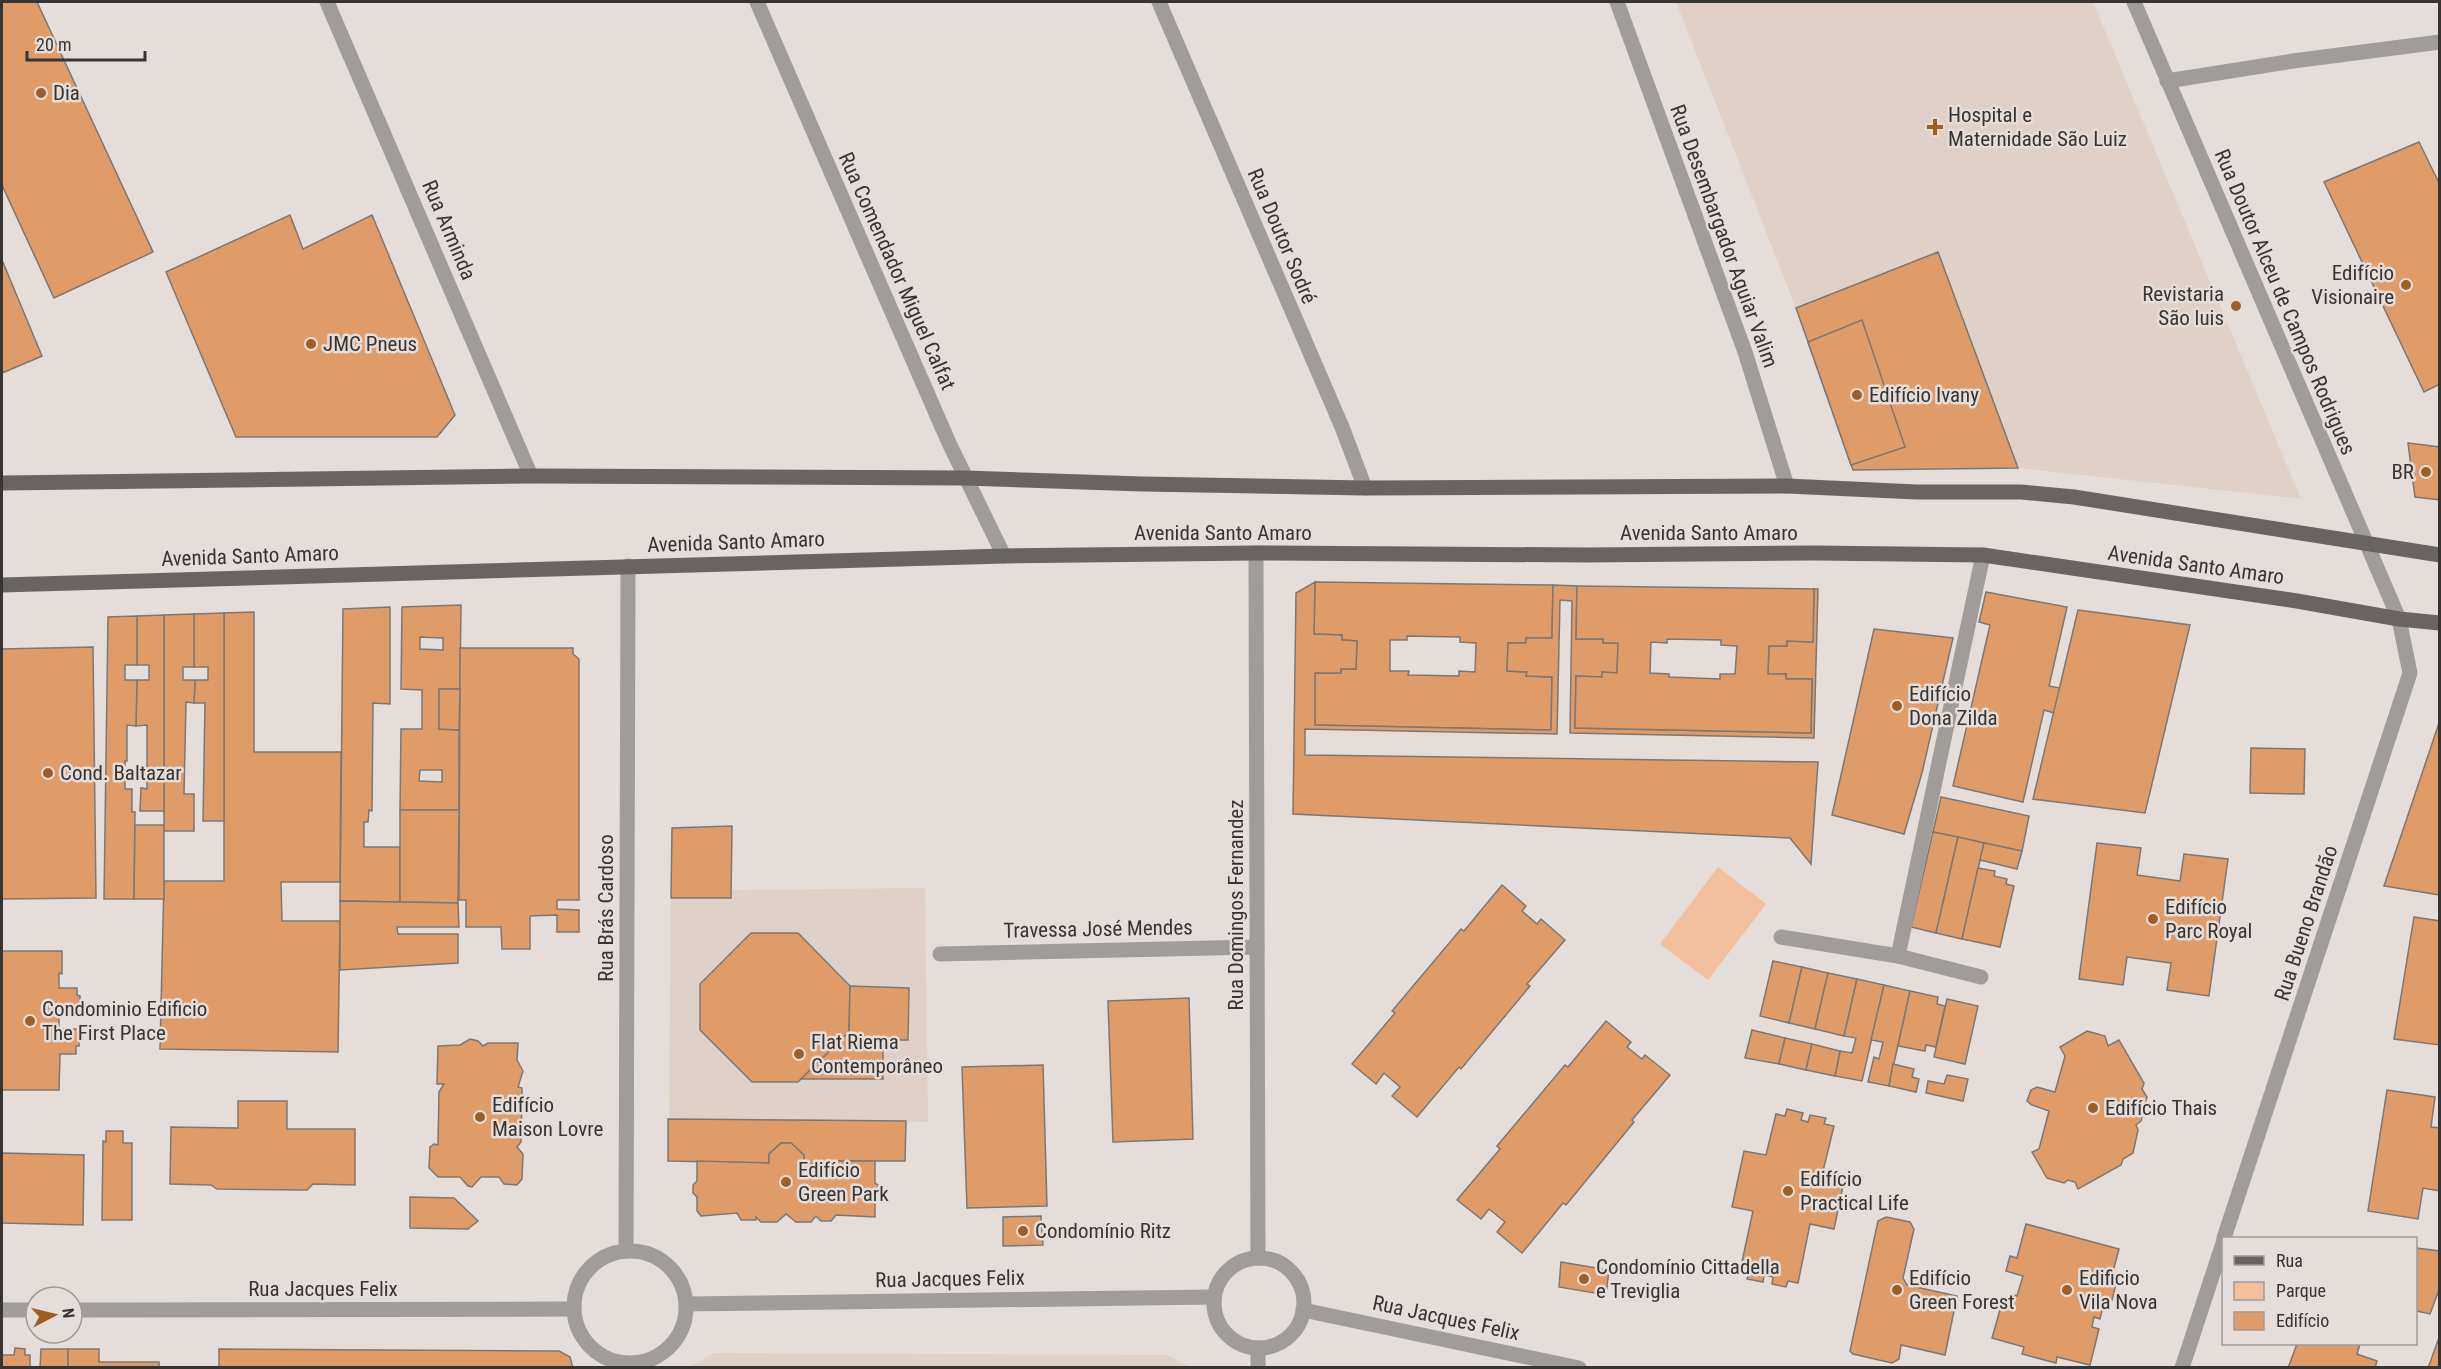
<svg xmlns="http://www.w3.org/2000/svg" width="2441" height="1369" viewBox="0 0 2441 1369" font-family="'Roboto Condensed',sans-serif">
  <rect width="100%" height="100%" fill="#e4ddd9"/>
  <g fill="#dfd1c8">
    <polygon points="1676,2 2093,2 2301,499 2018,468 1938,252 1796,308"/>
    <polygon points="925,888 928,1122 669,1119 671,898 730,898 731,890"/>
    <polygon points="714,1353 1167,1355 1190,1367 690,1367"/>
  </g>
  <polygon fill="#f2c09c" points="1718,867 1766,904 1708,980 1660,944"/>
  <g fill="#e09c68" stroke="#7d7773" stroke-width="1.5" fill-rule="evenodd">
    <polygon points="2,2 37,2 153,252 54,298 2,185"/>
    <polygon points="2419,142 2440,185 2440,384 2424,392 2324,182"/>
    <polygon points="290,215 303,249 372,215 455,415 437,437 236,437 166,272"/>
    <polygon points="1938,252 2018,468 1853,470 1796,308"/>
    <polygon points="2,260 42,356 2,373"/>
    <polygon points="1862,320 1905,447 1851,465 1808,342"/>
    <polygon points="2408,443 2440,447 2440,500 2415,497"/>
    <path d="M1315,582L1553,585L1552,638H1526V643H1508L1507,671L1527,672L1526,676L1552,677L1551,730L1315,725V673H1341V669H1356L1357,641L1342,640V635L1314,634ZM1407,636L1460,637V642L1476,643L1475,672L1459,671V676L1408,675L1409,671H1390V640H1407Z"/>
    <polygon points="1315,582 1314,634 1342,635 1342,640 1357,641 1356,669 1341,669 1341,673 1315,673 1315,725 1551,730 1552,677 1526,676 1527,672 1507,671 1508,643 1526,643 1526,638 1552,638 1553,585 1577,586 1576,639 1603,639 1603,643 1618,643 1617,673 1602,672 1602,677 1576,676 1575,728 1811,733 1812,679 1786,679 1786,674 1768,674 1769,646 1787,646 1787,641 1813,642 1814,589 1818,589 1814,738 1570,733 1572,601 1560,600 1557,734 1305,729 1305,755 1818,762 1811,864 1790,838 1293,814 1296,593"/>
    <path d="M1577,586L1814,589L1813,642L1787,641V646H1769L1768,674H1786V679H1812L1811,733L1575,728L1576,676L1602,677V672L1617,673L1618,643H1603V639H1576ZM1667,639L1721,640V645L1737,646L1735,674H1720V679L1669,677V674L1650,673L1651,642L1667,643Z"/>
    <polygon points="1986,592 2067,607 2049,686 2060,688 2054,713 2044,710 2023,802 1953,786 1990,625 1979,622"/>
    <path d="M461,605L460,689H439V729L459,730V810H400L401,729H422V690L401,689L402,607ZM420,637L443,638V650L420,649ZM420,770H442V782L419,781Z"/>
    <polygon points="390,607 390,704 373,703 372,811 369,810 368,822 364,822 364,847 400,847 400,902 340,901 343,609"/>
    <polygon points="2078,610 2190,625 2145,813 2033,799"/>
    <polygon points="254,612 254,752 341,752 340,882 281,882 282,921 340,921 338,1052 160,1049 164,881 224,881 224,613"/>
    <polygon points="224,613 224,821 203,821 205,703 194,703 195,680 208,680 208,667 194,667 194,614"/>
    <polygon points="194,614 194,667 183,667 183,680 195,680 194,703 186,702 184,794 194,794 194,831 164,831 164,615"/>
    <polygon points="164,615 164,811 140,811 141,788 147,789 147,725 136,726 137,680 149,680 149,665 137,665 137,616"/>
    <polygon points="137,616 137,665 125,665 125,680 137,680 136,726 127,725 127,761 125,761 125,789 132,789 132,812 135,812 134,899 104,899 108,617"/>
    <polygon points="1874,629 1953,638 1922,773 1904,834 1832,815"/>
    <polygon points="93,647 96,898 2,899 2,649"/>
    <polygon points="460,648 573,648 573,654 579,659 579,900 557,900 557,909 579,910 579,932 557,932 557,915 530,916 530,949 502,949 501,927 466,927 466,900 459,900"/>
    <polygon points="439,689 460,689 459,730 439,729"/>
    <polygon points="2440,720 2440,895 2384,886 2405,824"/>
    <polygon points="2251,748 2305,749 2304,794 2250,793"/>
    <polygon points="1941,797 2029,816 2022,851 1933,832"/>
    <polygon points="400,810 459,810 458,903 400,902"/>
    <polygon points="135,825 164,825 164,899 134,899"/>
    <polygon points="732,826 731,898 671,898 672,828"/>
    <polygon points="1933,832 1958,837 1936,933 1911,927"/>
    <polygon points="1958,837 1984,843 1962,939 1936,933"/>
    <polygon points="1984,843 2022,851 2017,869 1980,860"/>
    <polygon points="2097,843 2141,848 2137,875 2180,881 2184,854 2228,859 2209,996 2167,990 2171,963 2127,957 2123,985 2079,979"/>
    <polygon points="1978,868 1995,871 1994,876 2007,879 2006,884 2014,886 2000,947 1962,939"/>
    <polygon points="1502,885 1526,906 1522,911 1537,924 1541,919 1565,940 1527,984 1530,986 1461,1069 1459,1067 1417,1117 1392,1096 1400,1087 1384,1073 1376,1084 1352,1064 1395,1013 1392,1011 1461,929 1464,931"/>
    <polygon points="340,901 458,903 459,927 397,927 398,934 458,934 458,963 340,970"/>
    <polygon points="2414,917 2440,921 2440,1045 2394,1039"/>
    <polygon points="751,933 798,933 850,986 849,1032 798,1082 752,1082 700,1030 700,984"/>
    <polygon points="2,951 62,951 62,974 59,973 59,988 77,988 77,995 80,996 80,1014 59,1013 59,1029 80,1029 79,1046 76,1046 76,1054 60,1054 59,1090 2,1090"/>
    <polygon points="1773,961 1802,967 1789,1023 1760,1016"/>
    <polygon points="1802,967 1828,973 1815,1029 1789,1023"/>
    <polygon points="1828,973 1857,979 1844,1036 1815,1029"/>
    <polygon points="1857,979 1884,985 1862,1081 1835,1076 1840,1051 1852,1053 1856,1038 1844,1036"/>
    <polygon points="1884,985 1910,991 1889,1086 1868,1082 1874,1057 1879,1059 1883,1042 1871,1040"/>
    <polygon points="850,986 909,988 908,1040 883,1040 883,1079 801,1079 849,1032"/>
    <polygon points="1910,991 1938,997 1937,1004 1945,1006 1936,1047 1926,1045 1925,1051 1898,1046"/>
    <polygon points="1189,998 1193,1139 1113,1142 1108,1001"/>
    <polygon points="1947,999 1978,1006 1965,1064 1934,1057"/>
    <polygon points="1606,1021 1631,1042 1627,1047 1642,1059 1645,1055 1670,1075 1632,1120 1634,1122 1566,1205 1563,1203 1522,1253 1497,1232 1505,1222 1489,1209 1481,1219 1457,1200 1500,1149 1497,1146 1565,1065 1568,1067"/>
    <polygon points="1752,1030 1785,1038 1779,1064 1745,1058"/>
    <polygon points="2087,1031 2105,1036 2108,1046 2119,1040 2144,1083 2142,1089 2147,1097 2141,1121 2136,1125 2138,1130 2133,1153 2123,1159 2121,1165 2078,1189 2075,1182 2068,1180 2064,1183 2047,1178 2032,1152 2039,1149 2049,1111 2032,1105 2027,1101 2031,1090 2037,1087 2055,1092 2065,1056 2060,1047"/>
    <polygon points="1785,1038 1812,1044 1806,1070 1779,1064"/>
    <polygon points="470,1039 478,1041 483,1046 488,1043 518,1043 517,1060 523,1071 518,1087 522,1088 522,1091 521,1142 517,1147 523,1154 522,1179 517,1185 504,1184 499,1177 481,1177 472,1187 468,1186 460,1177 438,1177 429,1168 430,1147 434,1144 438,1145 439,1092 444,1084 437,1084 438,1046 460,1045"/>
    <polygon points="1812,1044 1840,1051 1835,1076 1806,1070"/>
    <polygon points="1893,1064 1914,1069 1912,1077 1919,1079 1916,1092 1889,1086"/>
    <polygon points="1043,1065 1047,1206 967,1208 962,1067"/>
    <polygon points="1947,1075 1968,1079 1963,1101 1926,1093 1928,1081 1944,1084"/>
    <polygon points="2387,1090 2435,1097 2431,1127 2440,1128 2440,1191 2423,1188 2418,1219 2368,1211"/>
    <polygon points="238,1101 287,1101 287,1129 355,1129 355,1185 313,1184 307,1190 217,1189 211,1185 170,1184 171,1127 238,1128"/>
    <polygon points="1787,1109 1803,1113 1801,1120 1808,1122 1810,1115 1826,1118 1824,1124 1834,1126 1823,1171 1845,1176 1834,1229 1810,1224 1798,1283 1788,1281 1786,1287 1772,1284 1773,1277 1764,1275 1763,1282 1747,1279 1749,1273 1740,1271 1753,1211 1732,1207 1744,1151 1766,1155 1776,1114 1785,1116"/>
    <polygon points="668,1119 906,1121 905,1161 835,1161 835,1164 804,1164 804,1155 791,1143 781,1143 769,1154 769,1163 668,1161"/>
    <polygon points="106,1131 123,1131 123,1143 132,1143 132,1220 102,1220 103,1141 106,1142"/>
    <polygon points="781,1143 791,1143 804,1155 804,1164 835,1164 835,1161 875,1161 875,1183 881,1187 881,1193 875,1198 875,1217 836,1215 831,1221 821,1221 816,1216 811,1222 796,1222 786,1214 777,1222 761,1222 756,1217 756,1220 741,1220 737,1213 701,1216 697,1211 697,1197 693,1193 693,1185 697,1181 697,1161 769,1163 769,1154"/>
    <polygon points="2,1153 84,1155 83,1225 2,1223"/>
    <polygon points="410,1197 454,1198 478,1221 468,1229 410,1228"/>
    <polygon points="1041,1216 1043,1245 1003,1246 1003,1217"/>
    <polygon points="1886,1217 1910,1222 1914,1229 1903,1278 1907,1285 1957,1296 1945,1355 1901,1345 1899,1359 1892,1363 1853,1354 1850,1351 1878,1221"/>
    <polygon points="2026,1224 2119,1249 2110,1283 2116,1284 2112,1300 2105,1298 2100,1319 2094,1317 2092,1327 2099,1329 2090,1365 2057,1357 2056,1363 2022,1354 2024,1347 1992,1338 2002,1303 2011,1305 2014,1295 2017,1296 2023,1276 2006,1271 2010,1256 2017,1258"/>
    <polygon points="2416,1248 2440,1251 2440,1287 2430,1314 2416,1311"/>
    <polygon points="1561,1262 1609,1270 1606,1295 1559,1287"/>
    <polygon points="2440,1335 2440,1368 2428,1368"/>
    <polygon points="2297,1344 2360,1344 2357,1354 2377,1361 2375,1368 2288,1368"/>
    <polygon points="15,1348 25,1349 25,1355 30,1355 30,1368 2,1368 2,1349 2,1355 14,1355"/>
    <polygon points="41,1349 68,1349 68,1368 40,1368"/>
    <polygon points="68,1349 99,1349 99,1362 159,1362 159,1368 68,1368"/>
    <polygon points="219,1349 559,1351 570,1357 573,1368 219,1368"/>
  </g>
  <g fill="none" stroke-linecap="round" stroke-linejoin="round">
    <g stroke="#9f9c9a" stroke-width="15">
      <polyline points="327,2 531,476"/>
      <polyline points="757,2 949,443 1004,556"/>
      <polyline points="1159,2 1342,427 1365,488"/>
      <polyline points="1617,2 1745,352 1787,486"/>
      <polyline points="2134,2 2399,619 2410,673 2224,1238"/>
      <polyline points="2167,81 2293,61 2440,42"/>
      <polyline points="1256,553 1258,1258"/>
      <polyline points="1781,937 1898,956 1981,977"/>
      <polyline points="940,954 1257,947"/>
      <polyline points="1898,956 1983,555"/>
      <polyline points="626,1251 628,566"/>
      <circle cx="630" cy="1307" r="56"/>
      <circle cx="1259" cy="1303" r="45"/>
      <polyline points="686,1304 1214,1297"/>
      <polyline points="2,1310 36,1310"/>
      <polyline points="72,1310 574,1309"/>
      <polyline points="1303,1310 1579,1368"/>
      <polyline points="1258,1368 1258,1348"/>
      <polyline points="2182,1368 2224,1240"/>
    </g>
    <g stroke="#696461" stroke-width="15">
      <polyline points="2,483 531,476 965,478 1142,484 1365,488 1787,486 1917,492 2021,492 2074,497 2440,555"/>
      <polyline points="2,585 1004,556 1256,553 1588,555 1815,553 1983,555 2297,601 2399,619 2440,623"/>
    </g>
  </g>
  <g fill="#9e5e28" stroke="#e4ddd9" stroke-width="2">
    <circle cx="41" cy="93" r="6"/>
    <path d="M1932 118h6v6h6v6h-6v6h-6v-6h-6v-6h6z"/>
    <circle cx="2406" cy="285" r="6"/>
    <circle cx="2236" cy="306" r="6"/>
    <circle cx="311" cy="344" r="6"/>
    <circle cx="1857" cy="395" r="6"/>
    <circle cx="2426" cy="472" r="6"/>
    <circle cx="1897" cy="706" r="6"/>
    <circle cx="48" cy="773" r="6"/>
    <circle cx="2153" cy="919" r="6"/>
    <circle cx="30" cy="1021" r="6"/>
    <circle cx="799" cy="1054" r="6"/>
    <circle cx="2093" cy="1108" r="6"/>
    <circle cx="480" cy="1117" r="6"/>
    <circle cx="786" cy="1182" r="6"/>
    <circle cx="1788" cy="1191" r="6"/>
    <circle cx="1023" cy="1231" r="6"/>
    <circle cx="1584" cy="1279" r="6"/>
    <circle cx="1897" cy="1290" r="6"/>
    <circle cx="2067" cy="1290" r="6"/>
  </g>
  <g text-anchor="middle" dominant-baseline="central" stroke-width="5" stroke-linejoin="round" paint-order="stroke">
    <g font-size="21" fill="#373533" stroke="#e4ddd9" text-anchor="start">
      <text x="53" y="93">Dia</text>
      <text x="1948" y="115">Hospital e<tspan x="1948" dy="24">Maternidade São Luiz</tspan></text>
      <text x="2394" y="273" text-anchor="end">Edifício<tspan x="2394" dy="24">Visionaire</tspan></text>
      <text x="2224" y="294" text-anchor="end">Revistaria<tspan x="2224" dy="24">São luis</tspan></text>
      <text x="323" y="344">JMC Pneus</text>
      <text x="1869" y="395">Edifício Ivany</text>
      <text x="2414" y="472" text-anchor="end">BR</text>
      <text x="1909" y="694">Edifício<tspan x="1909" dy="24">Dona Zilda</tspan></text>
      <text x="60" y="773">Cond. Baltazar</text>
      <text x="2165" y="907">Edifício<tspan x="2165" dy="24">Parc Royal</tspan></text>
      <text x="42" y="1009">Condominio Edificio<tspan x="42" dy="24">The First Place</tspan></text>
      <text x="811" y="1042">Flat Riema<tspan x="811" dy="24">Contemporâneo</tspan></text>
      <text x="492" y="1105">Edifício<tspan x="492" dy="24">Maison Lovre</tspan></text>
      <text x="2105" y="1108">Edifício Thais</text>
      <text x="798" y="1170">Edifício<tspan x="798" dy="24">Green Park</tspan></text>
      <text x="1800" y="1179">Edifício<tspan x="1800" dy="24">Practical Life</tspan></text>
      <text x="1035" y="1231">Condomínio Ritz</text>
      <text x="1596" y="1267">Condomínio Cittadella<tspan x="1596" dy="24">e Treviglia</tspan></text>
      <text x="1909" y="1278">Edifício<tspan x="1909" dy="24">Green Forest</tspan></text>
      <text x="2079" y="1278">Edificio<tspan x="2079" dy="24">Vila Nova</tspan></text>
    </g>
    <g font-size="21" fill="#373533" stroke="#e4ddd9">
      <text transform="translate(449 230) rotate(67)">Rua Arminda</text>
      <text transform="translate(1282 236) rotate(67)">Rua Doutor Sodré</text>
      <text transform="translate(1724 236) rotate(70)">Rua Desembargador Aguiar Valim</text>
      <text transform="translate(897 271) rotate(66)">Rua Comendador Miguel Calfat</text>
      <text transform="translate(2285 302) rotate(67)">Rua Doutor Alceu de Campos Rodrigues</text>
      <text x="1223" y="533">Avenida Santo Amaro</text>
      <text x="1709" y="533">Avenida Santo Amaro</text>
      <text transform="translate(736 542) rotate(-2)">Avenida Santo Amaro</text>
      <text transform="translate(250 556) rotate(-2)">Avenida Santo Amaro</text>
      <text transform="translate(2196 565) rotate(8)">Avenida Santo Amaro</text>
      <text transform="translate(1236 905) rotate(-90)">Rua Domingos Fernandez</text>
      <text transform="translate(606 908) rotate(-90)">Rua Brás Cardoso</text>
      <text transform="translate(2306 923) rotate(-72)">Rua Bueno Brandão</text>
      <text transform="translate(1098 929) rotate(-1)">Travessa José Mendes</text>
      <text transform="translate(950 1279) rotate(-1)">Rua Jacques Felix</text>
      <text x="323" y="1289">Rua Jacques Felix</text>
      <text transform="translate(1446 1318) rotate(12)">Rua Jacques Felix</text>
    </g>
  </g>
  <rect width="2441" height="1369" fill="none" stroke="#373533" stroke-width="6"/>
  <rect x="2222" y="1237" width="195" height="108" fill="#e4ddd9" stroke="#9f9a97" stroke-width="1.5"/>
  <rect x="2234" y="1256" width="30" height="9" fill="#696461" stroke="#9f9a97" stroke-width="1.5"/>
  <text x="2276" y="1267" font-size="18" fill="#373533">Rua</text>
  <rect x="2234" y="1282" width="30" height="18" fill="#f2c09c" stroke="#9f9a97" stroke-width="1.5"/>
  <text x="2276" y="1297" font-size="18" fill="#373533">Parque</text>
  <rect x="2234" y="1312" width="30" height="18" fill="#e09c68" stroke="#9f9a97" stroke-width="1.5"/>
  <text x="2276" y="1327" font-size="18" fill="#373533">Edifício</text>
  <g transform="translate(54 1315) rotate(83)"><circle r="28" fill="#e4ddd9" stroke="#9f9a97" stroke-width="1.5"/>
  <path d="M0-4.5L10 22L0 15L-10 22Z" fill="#9e5e28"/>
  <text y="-9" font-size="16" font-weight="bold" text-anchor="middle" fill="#373533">N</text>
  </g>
  <path d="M27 51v9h118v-9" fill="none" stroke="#373533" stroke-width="3"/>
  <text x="36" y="51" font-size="18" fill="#373533" stroke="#e4ddd9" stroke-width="4.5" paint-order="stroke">20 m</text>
</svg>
